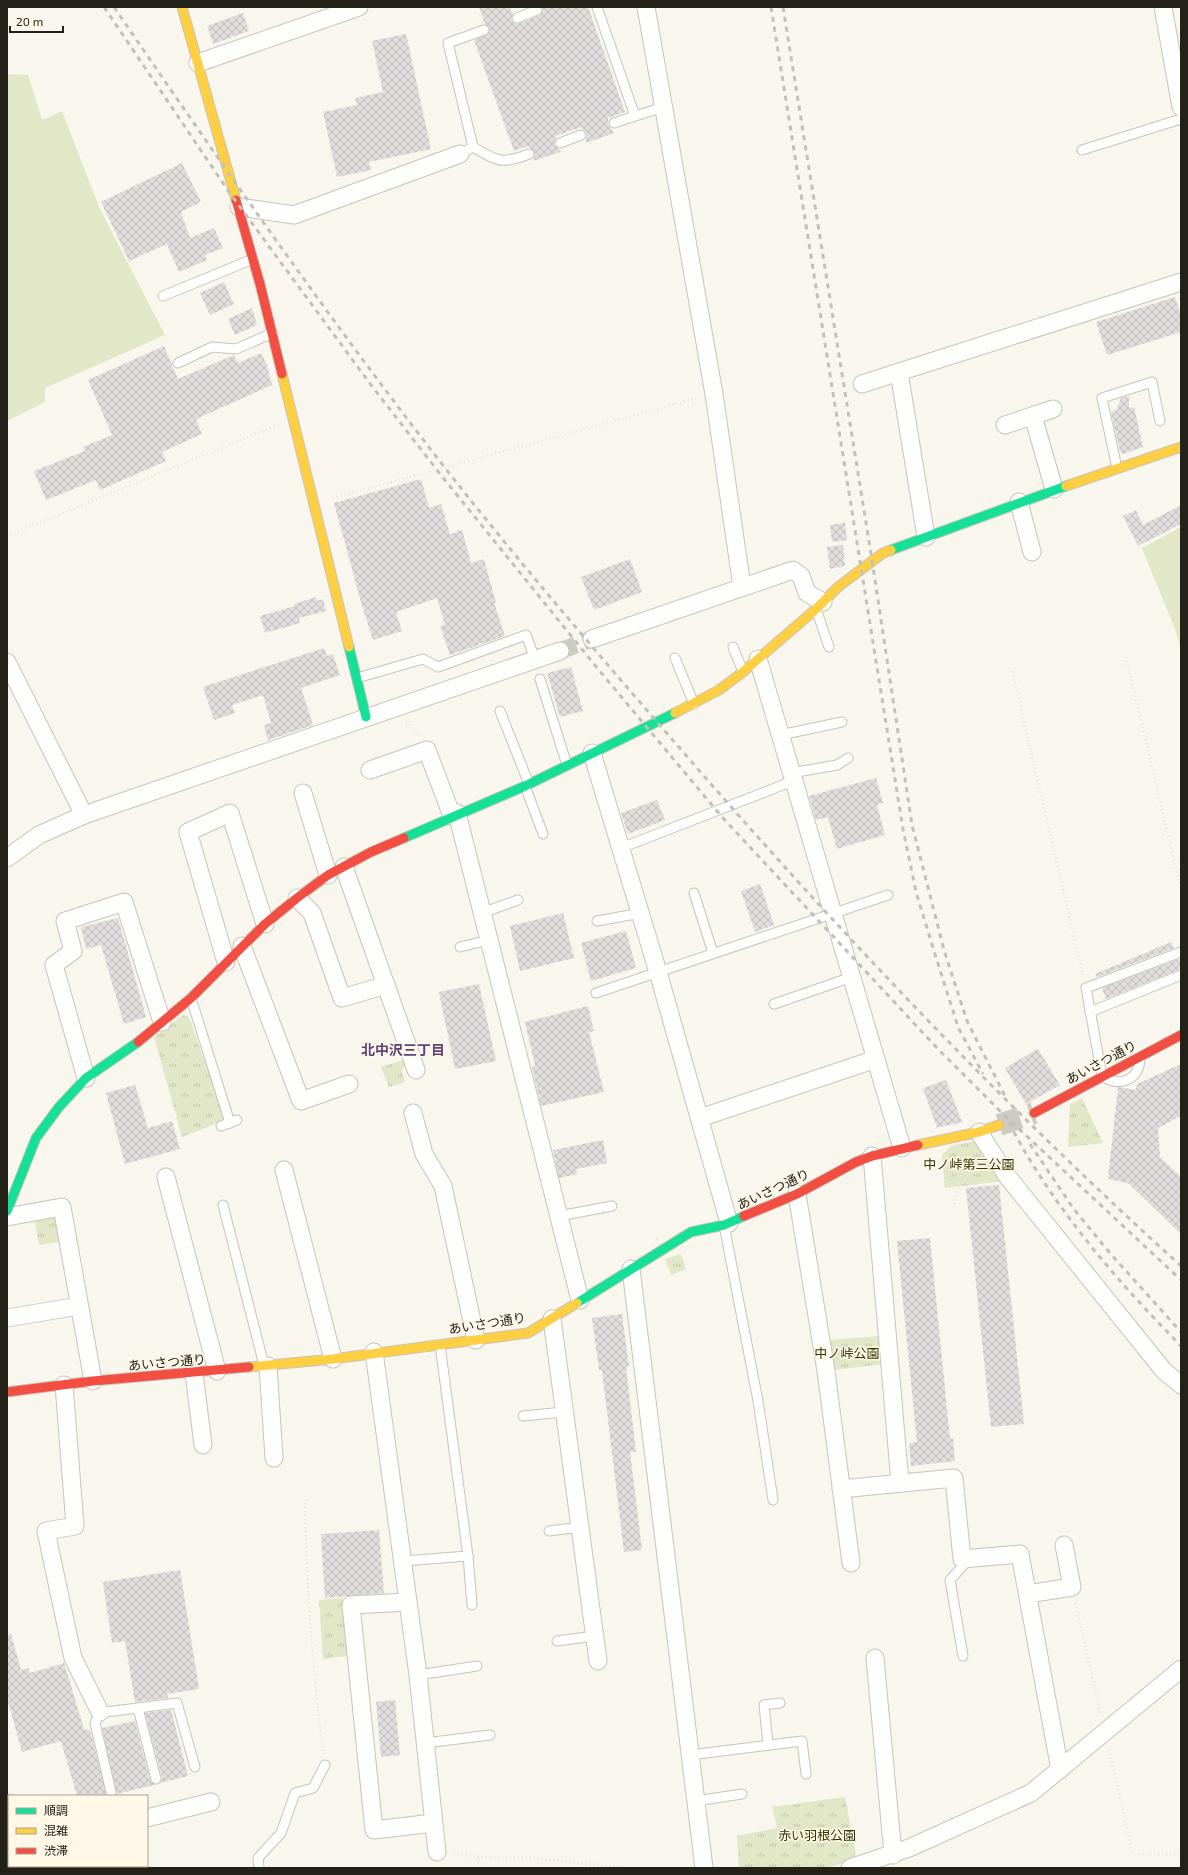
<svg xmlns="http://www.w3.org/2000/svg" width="1188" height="1875" viewBox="0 0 1188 1875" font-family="'Exo 2','Noto Sans JP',sans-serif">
  <defs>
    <pattern id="park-tufts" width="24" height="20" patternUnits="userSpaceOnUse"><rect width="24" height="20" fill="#e2e7c7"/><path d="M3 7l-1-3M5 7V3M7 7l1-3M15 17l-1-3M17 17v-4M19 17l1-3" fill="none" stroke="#c2c6aa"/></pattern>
    <pattern id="building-cross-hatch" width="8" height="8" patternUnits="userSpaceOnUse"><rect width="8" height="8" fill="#e1dddd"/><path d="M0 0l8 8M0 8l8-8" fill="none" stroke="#c1bdbd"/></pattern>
  </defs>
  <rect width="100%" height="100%" fill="#f9f6ed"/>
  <g fill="#e2e7c7">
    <polygon points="7,74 28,75 42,120 62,111 99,207 165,335 45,388 45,402 7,421"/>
    <polygon points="1181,527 1181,651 1175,629 1142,548"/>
  </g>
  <g fill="url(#park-tufts)">
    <polygon points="183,1015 189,1017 224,1116 220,1122 182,1137 154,1037"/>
    <polygon points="403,1060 406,1065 402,1071 405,1082 389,1087 381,1067"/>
    <polygon points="1082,1098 1103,1143 1068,1147 1070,1104"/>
    <polygon points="974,1141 985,1150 1005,1181 945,1188 942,1155 951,1146"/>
    <polygon points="49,1215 55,1219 59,1242 39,1245 34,1218"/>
    <polygon points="681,1254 686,1269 671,1275 665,1259"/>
    <polygon points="881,1336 883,1364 834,1370 828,1340"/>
    <polygon points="342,1598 347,1656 323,1659 319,1600"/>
    <polygon points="845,1797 856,1854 850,1861 827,1868 739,1868 737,1836 777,1828 772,1807"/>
  </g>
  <g fill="url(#building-cross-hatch)">
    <polygon points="479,7 510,7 513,14 511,20 517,24 540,15 543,11 542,7 588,7 625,112 608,118 608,125 614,133 586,143 587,133 581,127 556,136 554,145 561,152 533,161 535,152 528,146 514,151 474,40 486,35 490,31 488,26 485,24"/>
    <polygon points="243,13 249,31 213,44 207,26"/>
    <polygon points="406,34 431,149 369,162 371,170 337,177 323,112 357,105 355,98 383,92 372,41"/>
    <polygon points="182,163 201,202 181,212 190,238 214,228 223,248 205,255 207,260 179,272 167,244 129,261 101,202"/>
    <polygon points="224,282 234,304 210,315 200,293"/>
    <polygon points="1175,297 1181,315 1181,332 1107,355 1096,322"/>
    <polygon points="252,308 257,325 235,335 228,319"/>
    <polygon points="164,346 178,379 234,355 238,363 261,353 267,365 272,385 196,419 202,434 162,452 166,461 100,490 96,480 46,500 34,471 85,451 83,447 112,435 88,380"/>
    <polygon points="1129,396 1129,408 1134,407 1143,447 1123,454 1120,451 1111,412 1116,411 1121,398"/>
    <polygon points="421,479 429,508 441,504 450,534 462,530 471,563 484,559 496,603 494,603 505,636 450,655 440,626 445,625 437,598 396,612 402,631 373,640 361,602 334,503"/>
    <polygon points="1181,505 1181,524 1138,546 1123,516 1136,510 1143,525"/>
    <polygon points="845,523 847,540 832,542 830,525"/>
    <polygon points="843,545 845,566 830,569 827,547"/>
    <polygon points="630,559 642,592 594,610 581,577"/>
    <polygon points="316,597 317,601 323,599 326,611 299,618 300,623 265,633 260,616 295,606 294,604"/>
    <polygon points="324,648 327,656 333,654 340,675 301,688 313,725 268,740 264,725 271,723 263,695 232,705 235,713 214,720 203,687"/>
    <polygon points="571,667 583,711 560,717 547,673"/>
    <polygon points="876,778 883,803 877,805 885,835 837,849 828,817 816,820 809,796"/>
    <polygon points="657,800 665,820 628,834 621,813"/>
    <polygon points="760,884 774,925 755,932 741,891"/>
    <polygon points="563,913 574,958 520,971 510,926"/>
    <polygon points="118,918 146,1017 124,1024 101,945 86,949 81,927"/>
    <polygon points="626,931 636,968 591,981 581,943"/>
    <polygon points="1171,942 1174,948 1097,977 1095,974"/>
    <polygon points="1179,959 1181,969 1106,999 1102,988"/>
    <polygon points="479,984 496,1061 455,1069 439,992"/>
    <polygon points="588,1006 594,1031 589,1032 604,1092 541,1106 532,1067 535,1066 525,1022"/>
    <polygon points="1038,1049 1060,1085 1026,1104 1005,1068"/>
    <polygon points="1181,1064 1181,1116 1158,1128 1160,1157 1181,1177 1181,1234 1128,1183 1108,1179 1118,1087 1136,1090 1137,1084"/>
    <polygon points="946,1080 962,1122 937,1128 923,1088"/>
    <polygon points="135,1085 148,1128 172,1121 180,1149 125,1164 106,1093"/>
    <polygon points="603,1140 607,1163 576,1169 577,1174 559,1178 553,1150"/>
    <polygon points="999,1185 1024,1424 991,1427 966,1188"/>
    <polygon points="930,1238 950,1439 953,1438 955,1461 911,1466 909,1443 917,1442 897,1241"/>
    <polygon points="622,1314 629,1367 626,1367 636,1452 630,1452 642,1550 624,1552 602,1370 599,1370 592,1318"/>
    <polygon points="379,1530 384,1593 325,1598 321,1534"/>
    <polygon points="180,1570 199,1689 167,1694 168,1698 135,1702 125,1641 112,1643 103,1582"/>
    <polygon points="11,1634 21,1670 29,1668 30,1673 64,1663 84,1729 90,1730 107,1796 77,1796 61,1741 22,1752 7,1698 7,1635"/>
    <polygon points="395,1700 400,1755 381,1757 376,1702"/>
    <polygon points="171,1710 188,1776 160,1783 162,1778 145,1713"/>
    <polygon points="135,1721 150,1780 155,1785 116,1794 102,1728"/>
  </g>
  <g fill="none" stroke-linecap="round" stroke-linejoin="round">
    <polyline stroke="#cecbc3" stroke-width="17" stroke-dasharray="17 8" stroke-linecap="butt" points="560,651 592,639"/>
    <polyline stroke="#cecbc3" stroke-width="22" stroke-dasharray="22 11" stroke-linecap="butt" points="999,1125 1034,1113"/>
    <defs>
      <g id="lane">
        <polyline points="597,7 635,116 614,123"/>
        <polyline points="517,18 537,10"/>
        <polyline points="635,116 664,107"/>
        <polyline points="560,143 581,135"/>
        <path d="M473,147C498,161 500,165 529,154"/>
        <polyline points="1082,150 1181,119"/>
        <polyline points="460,154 473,147 448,43 484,30"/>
        <polyline points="163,296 253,259"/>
        <polyline points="178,363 212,347 236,349 273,333"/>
        <polyline points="1117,468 1102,398 1152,382 1160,421"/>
        <polyline points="816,609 829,647"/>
        <polyline points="733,647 743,672"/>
        <polyline points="675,658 694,704"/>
        <polyline points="357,678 423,659 438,667 526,635 535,659"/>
        <polyline points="540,679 567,765"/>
        <polyline points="500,711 529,784"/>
        <polyline points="780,735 842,722"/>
        <polyline points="791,773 837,765 848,758"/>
        <polyline points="525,786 543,834"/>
        <polyline points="621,848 793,781"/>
        <polyline points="694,893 713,953"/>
        <polyline points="482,913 518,900"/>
        <polyline points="597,921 641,913"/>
        <polyline points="460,947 489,940"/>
        <polyline points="596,993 888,895"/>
        <polyline points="191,998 230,1123"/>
        <polyline points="774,1004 852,977"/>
        <polyline points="1090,1012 1181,975"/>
        <path d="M1140,1058C1140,1080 1119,1088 1102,1076L1086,988L1181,952"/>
        <polyline points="221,1126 237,1120"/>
        <polyline points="223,1205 264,1365"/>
        <polyline points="559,1216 612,1206"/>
        <polyline points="724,1225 758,1401 773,1500"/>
        <polyline points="440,1345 468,1556 472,1605"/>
        <polyline points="523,1416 563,1412"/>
        <polyline points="549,1531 580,1527"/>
        <polyline points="403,1561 468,1556"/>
        <polyline points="557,1641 595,1636"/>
        <polyline points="963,1656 950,1580 969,1559"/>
        <polyline points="418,1675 477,1666"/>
        <polyline points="138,1708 156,1779"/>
        <polyline points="425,1743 490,1735"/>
        <polyline points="768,1745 764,1705 780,1703"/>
        <polyline points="690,1755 802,1741 806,1774"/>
        <polyline points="111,1792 95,1723 100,1712 114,1711 177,1703 195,1767"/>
        <polyline points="696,1801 742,1794"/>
        <polyline points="259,1868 258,1858 281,1833 295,1793 313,1788 325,1765"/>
      </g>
      <g id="street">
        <polyline points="646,7 714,394 742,587"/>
        <polyline points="1163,7 1181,107"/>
        <polyline points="198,63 359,7"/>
        <polyline points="239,207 294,215 460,154"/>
        <polyline points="862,384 899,372"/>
        <polyline points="1033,416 1054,489"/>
        <polyline points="1005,425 1053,409"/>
        <polyline points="1019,502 1032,552"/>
        <polyline points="926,537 899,372 1181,282"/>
        <polyline points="592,639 793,570 801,576 807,593 823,602"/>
        <polyline points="758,659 902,1148"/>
        <polyline points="7,662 84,815"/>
        <polyline points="592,753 658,972 729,1223"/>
        <polyline points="370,770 427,750 452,816"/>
        <polyline points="303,793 328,875"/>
        <polyline points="457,813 580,1300"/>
        <polyline points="7,858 39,835 84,815 560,651"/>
        <polyline points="344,867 416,1070"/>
        <polyline points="297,898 312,913 342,998 386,985"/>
        <polyline points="242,946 301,1101 349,1084"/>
        <polyline points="226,962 188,832 230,813 265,924"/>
        <polyline points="86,1078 54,965 73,951 65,921 124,902 162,1022"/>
        <polyline points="413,1113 424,1154 443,1186 476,1340"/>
        <polyline points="700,1118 876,1059"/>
        <polyline points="979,1132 1007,1176 1164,1371 1181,1385"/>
        <polyline points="872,1156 900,1483"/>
        <polyline points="284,1170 333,1359"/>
        <polyline points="166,1177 217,1371"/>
        <polyline points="797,1194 826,1371 851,1563"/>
        <polyline points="7,1217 62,1207 93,1381"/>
        <polyline points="631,1269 704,1868"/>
        <polyline points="7,1318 79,1306"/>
        <polyline points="552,1319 598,1661"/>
        <polyline points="374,1352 418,1675 437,1852"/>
        <polyline points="268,1366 274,1458"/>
        <polyline points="194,1373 203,1445"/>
        <polyline points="64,1385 75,1526 46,1531 73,1658 100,1712"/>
        <polyline points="841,1489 954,1478 962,1559 1020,1554 1060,1770"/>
        <polyline points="1028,1594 1072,1587 1064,1545"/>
        <polyline points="408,1602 351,1605 374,1830 433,1823"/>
        <polyline points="875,1658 893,1855"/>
        <polyline points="7,1803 9,1803"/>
        <polyline points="147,1818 211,1802"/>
        <polyline points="52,1866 52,1868"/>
        <polyline points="137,1866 138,1868"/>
        <polyline points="850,1868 909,1848 1031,1793 1181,1669"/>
      </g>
      <g id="fast">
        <polyline points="891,550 1066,486"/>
        <polyline points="349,647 366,717"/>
        <polyline points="404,838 525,786 675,713"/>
        <polyline points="7,1211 36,1138 59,1107 86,1078 138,1042"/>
        <polyline points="577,1303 691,1232 724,1225 744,1216"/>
      </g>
      <g id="slow">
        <polyline points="182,7 236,200"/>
        <polyline points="282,374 349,647"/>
        <polyline points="1066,486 1181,447"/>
        <polyline points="675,713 719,690 743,672 816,609 838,587 883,553 891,550"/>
        <polyline points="918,1145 979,1132 999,1125"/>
        <polyline points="249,1367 333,1359 528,1333 577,1303"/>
      </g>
      <g id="jam">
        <polyline points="236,200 260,284 282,374"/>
        <polyline points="138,1042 191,998 265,924 297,898 328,875 371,852 404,838"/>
        <polyline points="1034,1113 1181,1035"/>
        <polyline points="744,1216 797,1194 856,1162 872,1156 918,1145"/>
        <polyline points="7,1392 93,1381 249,1367"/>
      </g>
    </defs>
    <use href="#lane" stroke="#c7c4bd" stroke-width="11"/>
    <use href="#street" stroke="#c7c4bd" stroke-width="19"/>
    <use href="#fast" stroke="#c7c4bd" stroke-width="11"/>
    <use href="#slow" stroke="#c7c4bd" stroke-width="11"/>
    <use href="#jam" stroke="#c7c4bd" stroke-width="11"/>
    <g stroke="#e4e2e0" stroke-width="2.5" stroke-dasharray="1 3" stroke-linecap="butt">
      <polyline points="333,498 698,398"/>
      <polyline points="7,536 275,426"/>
      <polyline points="1126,657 1181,890"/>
      <polyline points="1012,671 1083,975"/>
      <polyline points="406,724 410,724 418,736"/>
      <path d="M947,1163L950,1176L962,1182C972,1181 978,1177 980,1167"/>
      <polyline points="954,1204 962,1182"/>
      <polyline points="840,1355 852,1342 871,1340"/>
      <path d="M305,1503C306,1586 313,1669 323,1753"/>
      <polyline points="1075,1603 1101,1714"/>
      <polyline points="1109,1750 1133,1854 1181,1855"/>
      <polyline points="454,1854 479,1857 534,1858 625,1868"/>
      <polyline points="478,1868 479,1857"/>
    </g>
    <use href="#lane" stroke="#fefefc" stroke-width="9"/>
    <use href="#street" stroke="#fefefc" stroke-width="17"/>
    <use href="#fast" stroke="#16e098" stroke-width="9"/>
    <use href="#slow" stroke="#ffcf43" stroke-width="9"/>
    <use href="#jam" stroke="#f24e42" stroke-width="9"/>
    <g stroke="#c1c0be" stroke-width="3" stroke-dasharray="5 5" stroke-linecap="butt">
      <polyline points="104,7 229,192 371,385 444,479 598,669 722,817 938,1049 1002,1113 1181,1280"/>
      <path d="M114,7C222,165 331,322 449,473C524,568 604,661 684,753C840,933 1004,1106 1181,1266"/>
      <polyline points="771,7 903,829 916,892 935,954 958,1027 983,1074"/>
      <polyline points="783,7 872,560 912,825 944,950 967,1021 1006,1098"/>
      <path d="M1009,1123C1053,1207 1115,1279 1181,1346"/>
      <polyline points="1030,1144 1073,1208 1109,1252 1181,1332"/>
    </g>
  </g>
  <g text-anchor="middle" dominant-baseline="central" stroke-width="3" stroke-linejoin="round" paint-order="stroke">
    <g font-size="13" fill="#242119" stroke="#fff8e7">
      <text transform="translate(1101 1062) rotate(-28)">あいさつ通り</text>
      <text transform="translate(773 1189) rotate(-25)">あいさつ通り</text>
      <text transform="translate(487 1323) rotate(-9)">あいさつ通り</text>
      <text transform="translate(167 1362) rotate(-5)">あいさつ通り</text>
    </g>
    <g font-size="13" fill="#2f3606" stroke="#fff8e7">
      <text x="969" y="1164">中ノ峠第三公園</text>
      <text x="847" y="1353">中ノ峠公園</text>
      <text x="817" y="1835">赤い羽根公園</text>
    </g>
    <g font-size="14" font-weight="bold" fill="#5e437f" stroke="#fff8e7">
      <text x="403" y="1049">北中沢三丁目</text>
    </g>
  </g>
  <rect width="1188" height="1875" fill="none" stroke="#242119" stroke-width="16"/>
  <rect x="8" y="1795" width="140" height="72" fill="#fff8e7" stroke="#a7a295"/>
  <rect x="16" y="1808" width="20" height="6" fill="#16e098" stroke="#a7a295"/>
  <text x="44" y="1815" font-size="12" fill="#242119">順調</text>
  <rect x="16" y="1828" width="20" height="6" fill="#ffcf43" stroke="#a7a295"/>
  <text x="44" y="1835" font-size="12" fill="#242119">混雑</text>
  <rect x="16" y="1848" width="20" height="6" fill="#f24e42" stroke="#a7a295"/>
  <text x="44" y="1855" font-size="12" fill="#242119">渋滞</text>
  <path d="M10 26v6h53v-6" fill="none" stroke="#242119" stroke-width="2"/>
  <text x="16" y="26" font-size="12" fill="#242119" stroke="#fff8e7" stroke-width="3" paint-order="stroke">20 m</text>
</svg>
